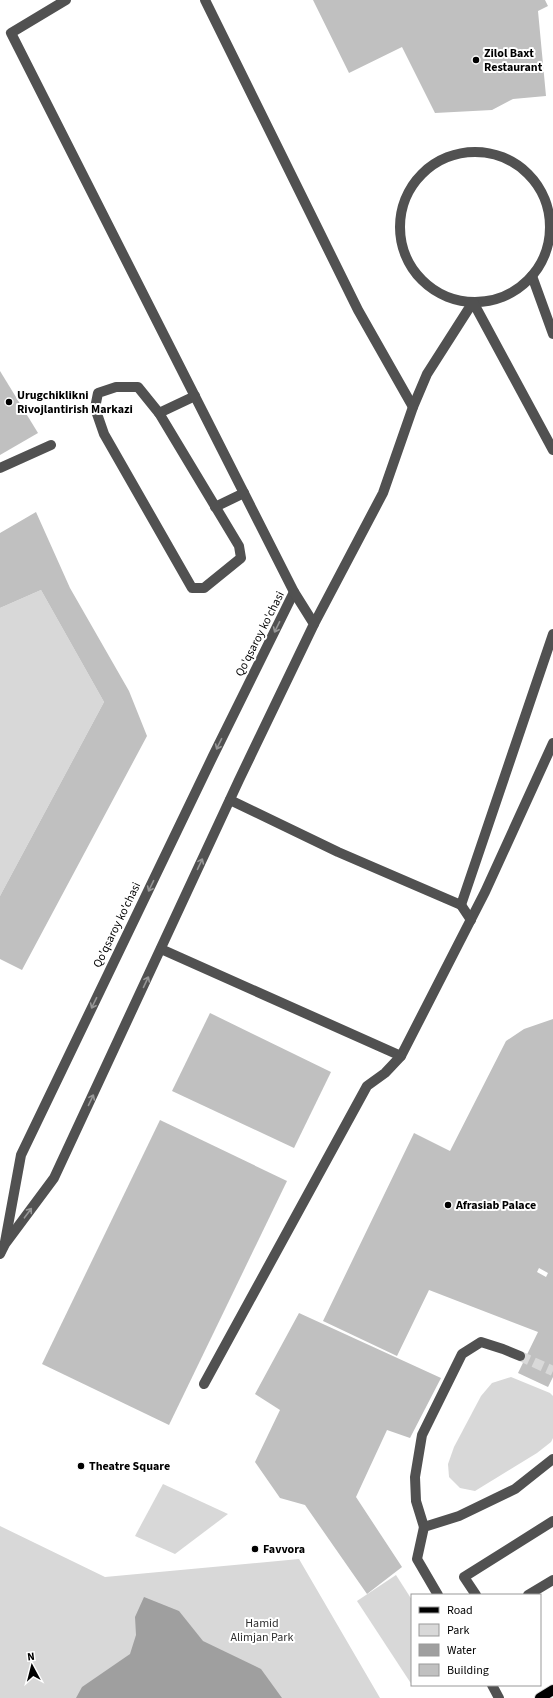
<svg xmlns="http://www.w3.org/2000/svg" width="553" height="1698" viewBox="0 0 553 1698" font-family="'Source Sans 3',sans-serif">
  <rect width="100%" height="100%" fill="#fff"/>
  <g fill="#d8d8d8">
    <polygon points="41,590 104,702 0,896 0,608"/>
    <polygon points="511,1377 550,1393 553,1396 553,1438 551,1442 537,1453 475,1491 460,1488 449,1477 448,1464 454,1447 481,1396 492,1383"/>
    <polygon points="163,1484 228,1514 175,1554 135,1536"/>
    <polygon points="0,1526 105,1577 299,1559 380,1698 0,1698"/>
    <polygon points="396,1575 412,1600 412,1685 357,1601"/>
  </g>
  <polygon fill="#9f9f9f" points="144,1597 179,1611 203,1641 261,1669 282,1698 76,1698 82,1687 130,1654 136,1635 135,1617"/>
  <g fill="#c0c0c0" fill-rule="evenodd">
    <polygon points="313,0 545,0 548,6 538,11 546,96 513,99 492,110 435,113 402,47 349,73"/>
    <polygon points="0,371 38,433 0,455"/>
    <polygon points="36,512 70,588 129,691 147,736 22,970 0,959 0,896 104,702 41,590 0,608 0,533"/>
    <polygon points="210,1013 331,1072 294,1148 172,1091"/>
    <path d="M553,1019V1377L548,1387L518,1373L538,1332L429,1290L397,1356L323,1321L414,1133L450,1151L506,1041L524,1029ZM539,1268L548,1273L546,1277L537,1272Z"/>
    <polygon points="160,1120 287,1181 169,1425 42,1364"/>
    <polygon points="299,1313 441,1378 410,1438 387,1430 356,1497 402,1567 367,1594 305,1505 280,1498 255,1462 280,1410 255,1394"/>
  </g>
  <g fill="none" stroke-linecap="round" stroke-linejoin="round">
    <polyline stroke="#d9d9d9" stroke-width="10" stroke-dasharray="10 5" stroke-linecap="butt" points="520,1356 553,1371"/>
    <defs>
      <polyline id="major" points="540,1698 553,1690"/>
    </defs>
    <use href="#major" stroke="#dbdbdb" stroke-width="12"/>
    <g stroke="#515151" stroke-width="10">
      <polyline points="205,0 358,310 413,407"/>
      <circle cx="475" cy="227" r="75"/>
      <polyline points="532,276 553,334"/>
      <polygon points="116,387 138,387 159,413 239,546 241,558 204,588 192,588 104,434 95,408 98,393"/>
      <polyline points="159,413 195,396"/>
      <polyline points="0,468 51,445"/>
      <polyline points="215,507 244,493"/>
      <polyline points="314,624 383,493 413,407 427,374 473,302 553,450"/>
      <polyline points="230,800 338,852 461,905 471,920"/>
      <polyline points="461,905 553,634"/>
      <polyline points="161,949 401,1056 485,892 553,743"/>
      <polyline points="5,1242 21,1155 213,756 294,592"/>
      <polyline points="0,1254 5,1244 54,1178 239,780 314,624 294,592 11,33 66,0"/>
      <polyline points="204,1384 367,1086 385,1073 401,1056"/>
      <polyline points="424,1527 416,1501 415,1477 422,1435 462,1354 481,1342 503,1349 520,1356"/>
      <polyline points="438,1595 417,1559 424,1527 459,1516 515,1489 553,1459"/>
      <polyline points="476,1595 464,1577 553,1521"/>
      <polyline points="528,1595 553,1580"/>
      <polyline points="492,1685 499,1698"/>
    </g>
    <use href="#major" stroke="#000" stroke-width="10"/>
  </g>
  <defs><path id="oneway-shaft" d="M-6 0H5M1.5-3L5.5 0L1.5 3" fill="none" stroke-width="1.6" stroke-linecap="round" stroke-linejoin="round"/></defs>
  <g stroke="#979797">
    <use href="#oneway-shaft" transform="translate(277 627) rotate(116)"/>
    <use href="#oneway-shaft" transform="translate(219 744) rotate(116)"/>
    <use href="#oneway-shaft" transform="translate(200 864) rotate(-65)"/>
    <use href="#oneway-shaft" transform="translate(151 886) rotate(116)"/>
    <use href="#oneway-shaft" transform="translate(146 982) rotate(-65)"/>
    <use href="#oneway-shaft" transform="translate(94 1003) rotate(116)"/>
    <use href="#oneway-shaft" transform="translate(91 1100) rotate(-65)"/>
    <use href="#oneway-shaft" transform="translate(28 1213) rotate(-53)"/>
  </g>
  <g fill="#000" stroke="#fff" stroke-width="1.5">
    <circle cx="476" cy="60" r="4"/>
    <circle cx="9" cy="402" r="4"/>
    <circle cx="448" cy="1205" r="4"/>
    <circle cx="81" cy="1466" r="4"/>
    <circle cx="255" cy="1549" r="4"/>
  </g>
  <g text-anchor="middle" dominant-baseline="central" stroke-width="4" stroke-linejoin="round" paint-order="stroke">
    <g font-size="12" font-weight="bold" fill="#000" stroke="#fff" text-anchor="start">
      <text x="484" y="53">Zilol Baxt<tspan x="484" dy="14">Restaurant</tspan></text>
      <text x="17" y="395">Urugchiklikni<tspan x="17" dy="14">Rivojlantirish Markazi</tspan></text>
      <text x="456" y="1205">Afrasiab Palace</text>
      <text x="89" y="1466">Theatre Square</text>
      <text x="263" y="1549">Favvora</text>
    </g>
    <g font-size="12" fill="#000" stroke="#fff">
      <text transform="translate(260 634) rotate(-63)">Qo'qsaroy ko'chasi</text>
      <text transform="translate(117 925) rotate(-64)">Qo'qsaroy ko'chasi</text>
    </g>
    <g font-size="12" fill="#2f2f2f" stroke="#fff">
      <text x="262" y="1623">Hamid<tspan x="262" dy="14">Alimjan Park</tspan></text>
    </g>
  </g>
  <rect x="411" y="1594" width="130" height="92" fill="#ffffff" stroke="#999999"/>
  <rect x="419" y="1607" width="20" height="6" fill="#000000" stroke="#999999"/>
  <text x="447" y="1614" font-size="12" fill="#000000">Road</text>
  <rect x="419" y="1624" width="20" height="12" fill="#d8d8d8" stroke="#999999"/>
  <text x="447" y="1634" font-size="12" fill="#000000">Park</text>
  <rect x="419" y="1644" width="20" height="12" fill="#9f9f9f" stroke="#999999"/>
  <text x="447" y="1654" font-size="12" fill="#000000">Water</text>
  <rect x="419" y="1664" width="20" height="12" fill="#c0c0c0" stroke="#999999"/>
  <text x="447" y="1674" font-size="12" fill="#000000">Building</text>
  <g transform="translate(32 1666) rotate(353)" stroke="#ffffff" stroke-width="3" paint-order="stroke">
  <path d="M0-3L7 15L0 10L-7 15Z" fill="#000000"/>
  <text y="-6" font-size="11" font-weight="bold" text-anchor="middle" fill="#000000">N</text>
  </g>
</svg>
